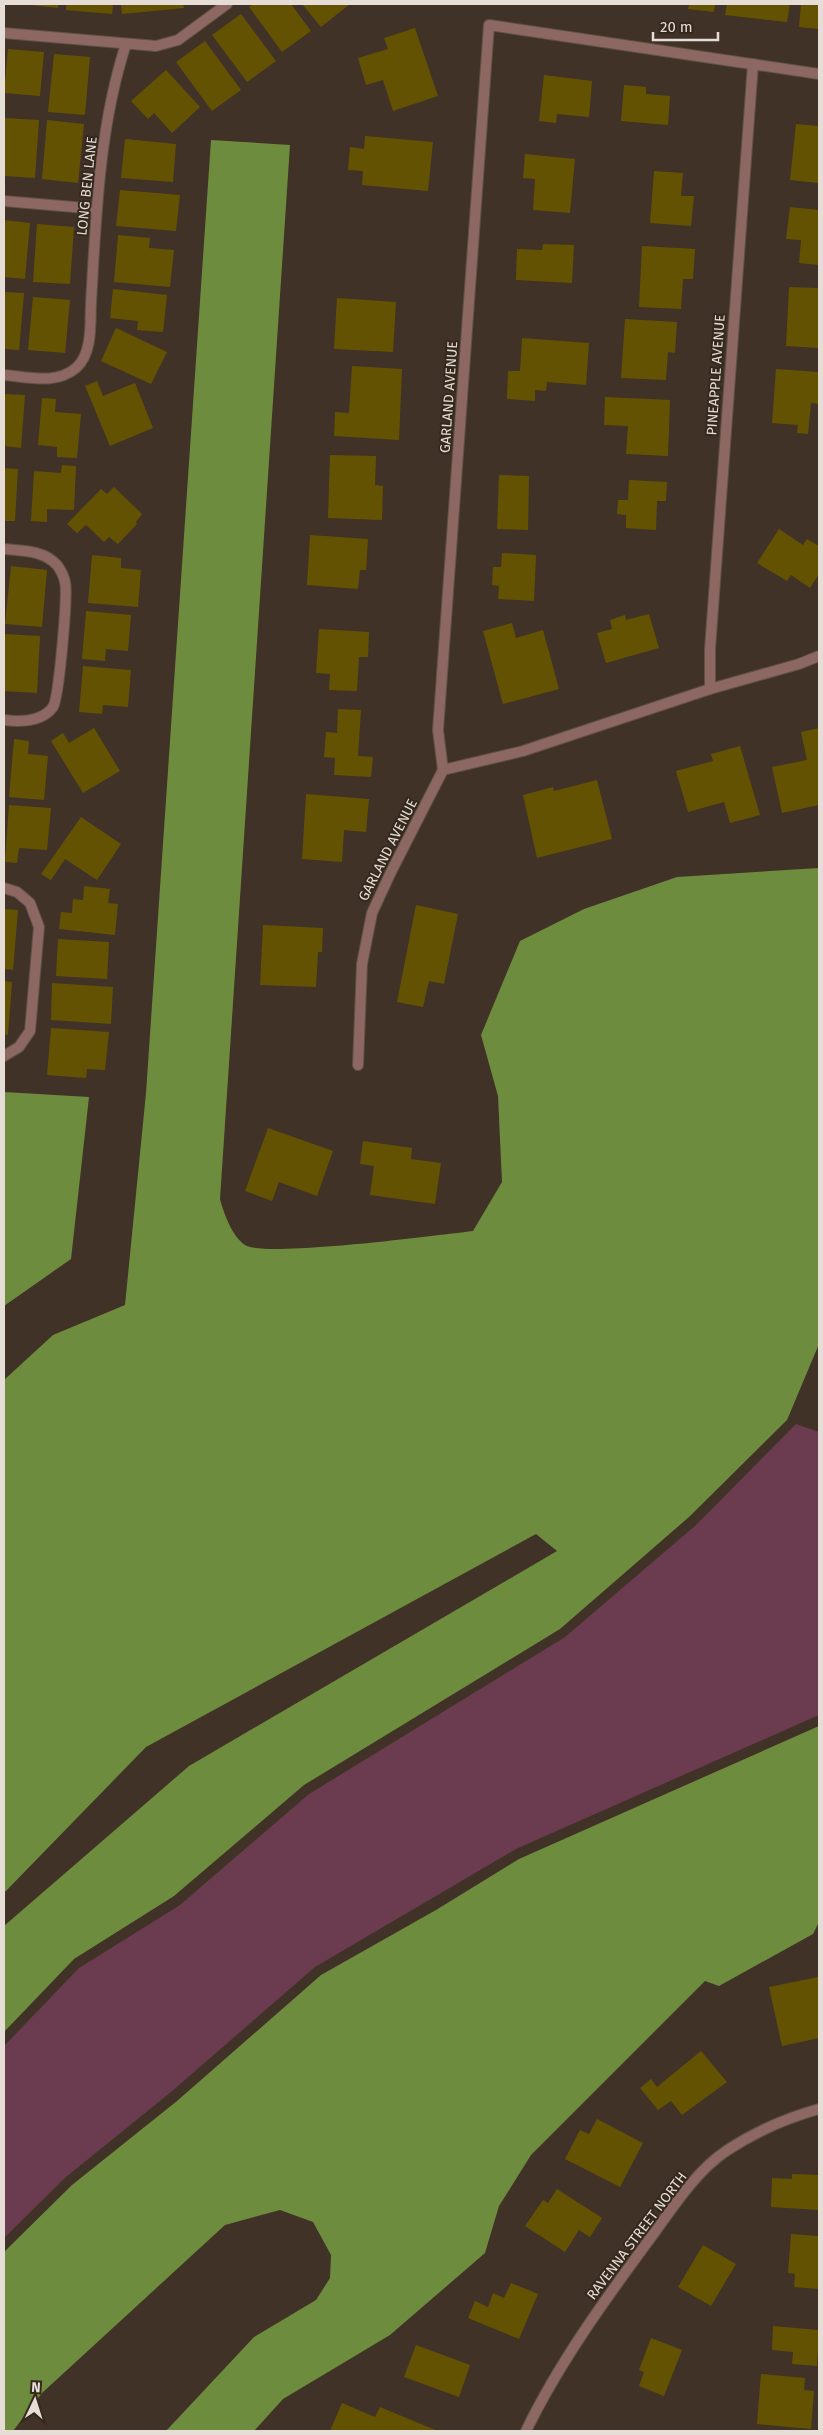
<svg xmlns="http://www.w3.org/2000/svg" width="823" height="2435" viewBox="0 0 823 2435" font-family="'Fira Sans',sans-serif">
  <rect width="100%" height="100%" fill="#403227"/>
  <polygon fill="#6b3b4f" points="796,1424 819,1432 819,1715 516,1849 315,1967 171,2092 66,2177 4,2238 4,2046 79,1968 180,1905 309,1794 565,1637 696,1525"/>
  <g fill="#6e8c3d">
    <path d="M211,140L290,145L220,1199C224,1214 232,1236 245,1245C264,1258 439,1235 473,1231L502,1182L498,1096L481,1035L520,941L584,909L677,877L819,868V1344L787,1420L689,1517L560,1629L304,1785L174,1896L74,1959L4,2032V1926L189,1766L557,1551L536,1534L146,1747L4,1893V1380L53,1335L125,1305L146,1093Z"/>
    <polygon points="4,1092 89,1097 71,1259 4,1306"/>
    <polygon points="819,1726 819,1922 813,1934 719,1986 705,1981 531,2155 499,2206 485,2253 390,2335 283,2399 254,2431 166,2431 254,2337 316,2300 330,2278 331,2255 313,2222 280,2210 225,2225 42,2393 13,2431 4,2431 4,2252 72,2185 177,2101 321,1975 436,1910 519,1859"/>
  </g>
  <g fill="#645203">
    <polygon points="22,4 58,4 58,8"/>
    <polygon points="66,4 113,4 112,14 66,10"/>
    <polygon points="121,4 183,4 184,8 122,14"/>
    <polygon points="253,4 291,4 311,31 282,52 249,7"/>
    <polygon points="302,4 350,4 321,27"/>
    <polygon points="689,4 715,4 714,12 688,9"/>
    <polygon points="727,4 790,4 787,22 725,15"/>
    <polygon points="801,4 819,4 819,29 799,27"/>
    <polygon points="241,14 276,61 247,82 212,35"/>
    <polygon points="415,28 438,96 393,111 383,80 366,85 358,58 388,49 384,38"/>
    <polygon points="205,41 241,90 212,111 176,62"/>
    <polygon points="8,49 44,52 40,96 4,93"/>
    <polygon points="54,54 90,57 85,115 48,112"/>
    <polygon points="166,70 200,107 172,133 154,113 148,119 131,101"/>
    <polygon points="544,75 592,81 589,117 557,114 556,123 539,121"/>
    <polygon points="624,85 646,87 646,94 670,96 668,125 621,121"/>
    <polygon points="4,118 39,120 35,178 4,176"/>
    <polygon points="47,120 84,124 78,183 42,179"/>
    <polygon points="796,124 819,126 819,183 790,180"/>
    <polygon points="365,136 433,142 428,191 362,185 363,171 348,170 350,147 364,149"/>
    <polygon points="125,139 176,144 173,182 121,178"/>
    <polygon points="525,154 575,159 570,213 533,210 535,179 523,178"/>
    <polygon points="654,171 683,173 681,196 694,196 691,226 650,223"/>
    <polygon points="120,190 180,195 176,231 116,226"/>
    <polygon points="790,207 819,210 819,265 799,263 801,240 786,239"/>
    <polygon points="4,220 30,223 25,279 4,277"/>
    <polygon points="37,224 74,227 70,284 33,282"/>
    <polygon points="118,235 150,238 149,248 174,250 170,287 114,282"/>
    <polygon points="543,244 574,245 572,283 516,280 517,249 542,250"/>
    <polygon points="642,246 695,249 693,279 683,279 681,309 639,307"/>
    <polygon points="789,287 819,288 819,348 786,346"/>
    <polygon points="113,289 167,295 163,332 137,330 138,321 110,318"/>
    <polygon points="4,292 24,293 19,350 4,349"/>
    <polygon points="33,297 70,300 65,353 28,350"/>
    <polygon points="337,298 396,302 393,352 334,349"/>
    <polygon points="625,319 677,322 675,353 668,352 666,380 621,378"/>
    <polygon points="116,328 167,352 151,384 101,361"/>
    <polygon points="522,338 589,343 586,385 547,382 546,391 535,390 535,401 507,399 508,371 520,371"/>
    <polygon points="352,366 402,369 399,440 334,436 335,412 349,413"/>
    <polygon points="776,369 819,372 819,404 811,403 808,434 797,433 798,425 772,423"/>
    <polygon points="97,381 103,396 135,383 153,428 110,446 85,386"/>
    <polygon points="4,394 25,395 21,448 4,446"/>
    <polygon points="605,397 670,400 668,456 626,454 628,426 604,425"/>
    <polygon points="42,398 56,399 55,412 81,414 77,458 57,457 57,447 38,445"/>
    <polygon points="330,455 376,456 375,485 383,486 382,520 328,518"/>
    <polygon points="62,465 76,466 74,510 47,509 47,522 31,521 34,471 61,473"/>
    <polygon points="4,468 18,469 15,521 4,521"/>
    <polygon points="499,475 529,476 528,530 497,529"/>
    <polygon points="629,480 667,482 666,501 657,501 656,530 626,528 626,515 617,514 618,500 628,500"/>
    <polygon points="114,487 142,514 136,522 137,524 118,544 109,537 104,542 86,525 77,533 67,524 101,489 107,494"/>
    <polygon points="779,529 803,545 807,539 819,546 819,574 810,588 791,575 787,581 757,563"/>
    <polygon points="310,535 368,539 366,570 360,570 358,589 307,585"/>
    <polygon points="502,553 536,555 534,601 498,599 499,586 492,585 493,567 501,567"/>
    <polygon points="92,555 121,558 121,568 141,570 138,607 88,603"/>
    <polygon points="11,566 47,570 42,627 5,624"/>
    <polygon points="86,611 131,615 128,651 106,649 105,661 82,659"/>
    <polygon points="649,614 659,648 606,663 597,633 612,629 610,620 625,615 626,620"/>
    <polygon points="512,623 516,638 543,630 559,689 503,704 483,631"/>
    <polygon points="319,629 369,632 368,657 359,657 357,691 329,690 330,674 316,673"/>
    <polygon points="4,634 40,636 37,693 4,691"/>
    <polygon points="83,666 131,670 128,707 103,705 102,714 79,712"/>
    <polygon points="338,709 361,710 358,756 373,757 371,777 334,775 335,758 324,757 326,732 337,733"/>
    <polygon points="94,728 120,771 83,793 51,741 63,733 69,743"/>
    <polygon points="819,728 819,805 782,813 772,767 807,760 801,732"/>
    <polygon points="14,739 29,741 28,754 48,756 44,800 9,797"/>
    <polygon points="740,746 760,815 730,823 724,802 688,812 676,771 713,761 711,754"/>
    <polygon points="597,780 612,839 537,858 523,795 553,787 554,791"/>
    <polygon points="306,794 369,799 366,832 344,830 342,862 302,859"/>
    <polygon points="9,805 51,808 47,850 19,848 17,863 5,862"/>
    <polygon points="81,817 121,844 97,880 65,859 51,880 41,874"/>
    <polygon points="84,886 110,889 108,903 118,904 115,935 59,929 61,912 72,913 73,899 83,900"/>
    <polygon points="416,905 458,914 444,984 429,981 423,1007 397,1002"/>
    <polygon points="4,909 18,910 13,970 4,969"/>
    <polygon points="263,925 323,928 322,952 318,952 316,987 260,985"/>
    <polygon points="58,939 109,942 107,979 56,976"/>
    <polygon points="4,981 12,982 8,1035 4,1034"/>
    <polygon points="52,983 113,987 111,1024 51,1020"/>
    <polygon points="51,1028 109,1032 105,1070 87,1069 86,1078 47,1075"/>
    <polygon points="268,1128 333,1151 317,1196 279,1182 272,1201 245,1191"/>
    <polygon points="363,1141 412,1148 411,1159 441,1163 435,1204 370,1195 374,1166 360,1164"/>
    <polygon points="818,1977 819,2038 782,2046 769,1987"/>
    <polygon points="701,2051 727,2082 682,2115 671,2101 658,2110 640,2088 651,2079 657,2087"/>
    <polygon points="597,2119 643,2143 620,2187 565,2159 580,2130 589,2134"/>
    <polygon points="792,2174 819,2175 819,2210 771,2207 772,2178 792,2179"/>
    <polygon points="557,2189 602,2218 590,2237 579,2230 565,2252 525,2226 543,2200 548,2203"/>
    <polygon points="791,2234 819,2236 819,2289 794,2287 795,2274 788,2273"/>
    <polygon points="703,2245 736,2264 711,2306 678,2287"/>
    <polygon points="511,2283 538,2294 519,2339 468,2318 475,2301 488,2307 493,2293 504,2298"/>
    <polygon points="773,2326 819,2330 817,2366 792,2364 793,2352 772,2350"/>
    <polygon points="651,2338 682,2350 664,2396 639,2386 644,2372 639,2370"/>
    <polygon points="416,2345 470,2365 459,2397 404,2377"/>
    <polygon points="761,2374 805,2378 804,2390 814,2391 811,2429 757,2424"/>
    <polygon points="342,2403 375,2417 380,2407 438,2431 330,2431"/>
  </g>
  <g fill="none" stroke-linecap="round" stroke-linejoin="round">
    <defs>
      <g id="minor">
        <polyline points="4,33 156,46 178,40 227,4"/>
        <polyline points="4,201 97,209"/>
        <path d="M4,375C28,377 56,385 76,368C93,353 90,323 91,303C96,217 99,127 126,44"/>
        <path d="M4,549C23,551 43,550 57,565C60,569 64,577 65,582C68,594 59,697 53,707C42,722 20,722 4,720"/>
        <polyline points="710,689 710,649 753,64"/>
        <polyline points="443,770 523,751 710,689 799,664 819,656"/>
        <polyline points="4,888 17,892 30,903 39,927 30,1031 19,1047 4,1056"/>
        <polyline points="358,1065 362,964 372,913 391,872 443,770 438,730 489,25 819,74"/>
        <path d="M526,2431C559,2363 604,2301 649,2240C672,2209 694,2173 726,2151C755,2132 786,2118 819,2109"/>
      </g>
    </defs>
    <use href="#minor" stroke="#5e5146" stroke-width="12"/>
    <use href="#minor" stroke="#8d6762" stroke-width="10"/>
  </g>
  <g text-anchor="middle" dominant-baseline="central" stroke-width="4" stroke-linejoin="round" paint-order="stroke">
    <g font-size="14" fill="#e6ddd6" stroke="#35281d">
      <text transform="translate(87 186) rotate(-84)">LONG BEN LANE</text>
      <text transform="translate(716 375) rotate(-86)">PINEAPPLE AVENUE</text>
      <text transform="translate(449 397) rotate(-86)">GARLAND AVENUE</text>
      <text transform="translate(388 850) rotate(-63)">GARLAND AVENUE</text>
      <text transform="translate(637 2236) rotate(-53)">RAVENNA STREET NORTH</text>
    </g>
  </g>
  <rect width="823" height="2435" fill="none" stroke="#e6ddd6" stroke-width="10"/>
  <g transform="translate(35 2400) rotate(4)" stroke="#35281d" stroke-width="4" paint-order="stroke">
  <path d="M0-4L9 19L0 12L-9 19Z" fill="#e6ddd6"/>
  <text y="-8" font-size="14" font-weight="bold" text-anchor="middle" fill="#e6ddd6">N</text>
  </g>
  <path d="M653 32v8h65v-8" fill="none" stroke="#e6ddd6" stroke-width="2.5"/>
  <text x="660" y="32" font-size="15" fill="#e6ddd6" stroke="#35281d" stroke-width="4" paint-order="stroke">20 m</text>
</svg>
